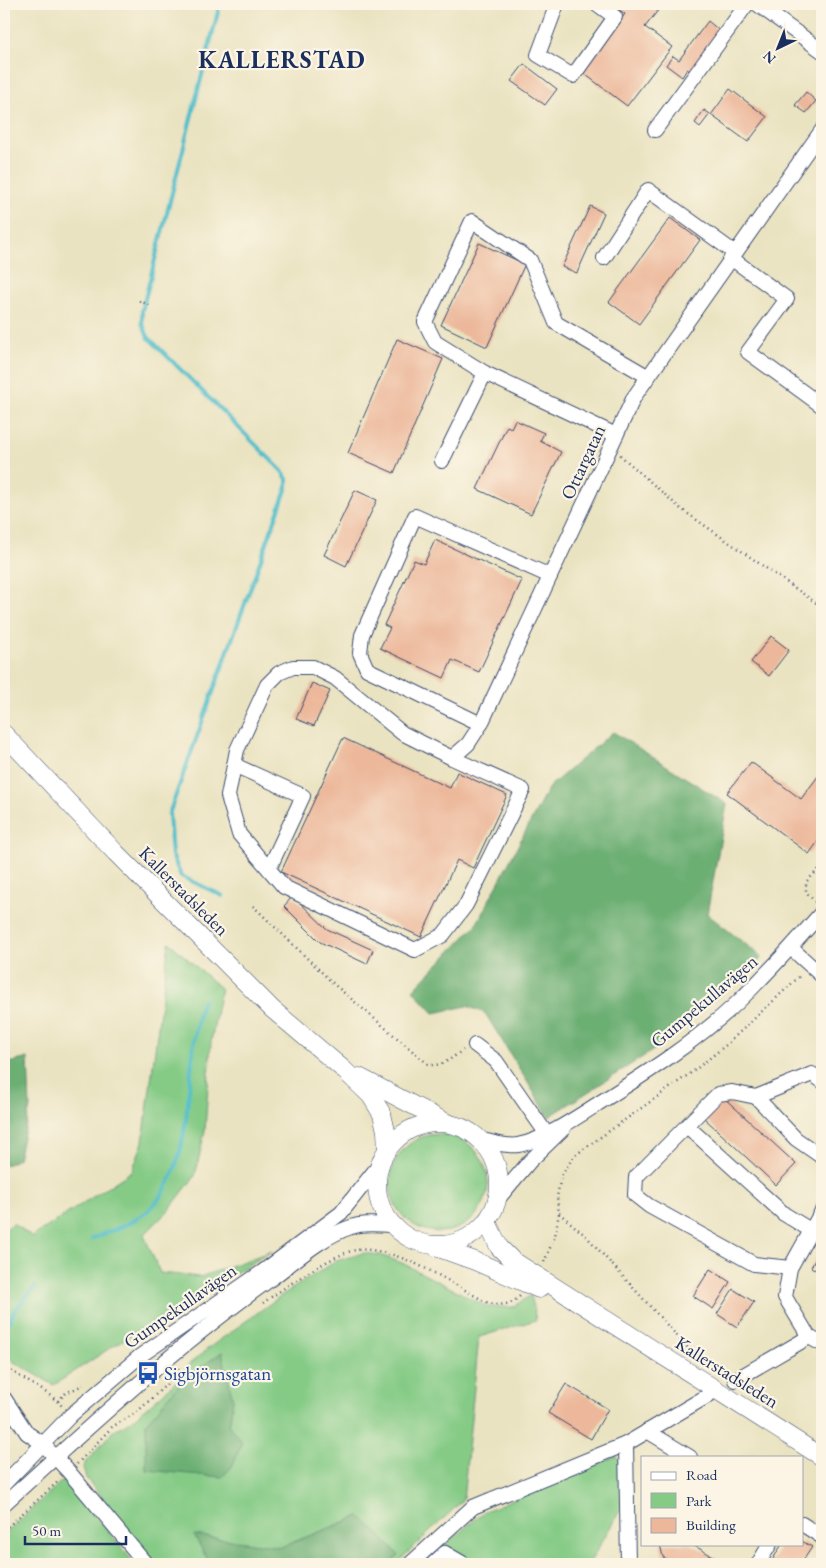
<svg xmlns="http://www.w3.org/2000/svg" width="826" height="1568" viewBox="0 0 826 1568" font-family="'EB Garamond',serif">
  <rect width="100%" height="100%" fill="#fcf5e5"/>
  <filter id="ink" filterUnits="userSpaceOnUse"><feTurbulence type="fractalNoise" baseFrequency=".02" numOctaves="2"/><feDisplacementMap in="SourceGraphic" scale="10" xChannelSelector="R" yChannelSelector="G"/><feConvolveMatrix kernelMatrix="1 2 1 2 8 2 1 2 1" color-interpolation-filters="sRGB"/></filter>
  <filter id="wash" filterUnits="userSpaceOnUse"><feTurbulence type="fractalNoise" baseFrequency=".0096" numOctaves="4" result="noise"/><feDisplacementMap in="SourceGraphic" scale="20" xChannelSelector="R" yChannelSelector="G"/><feGaussianBlur stdDeviation="1.12" result="paint"/><feColorMatrix in="noise" values="0 0 0 0 0 0 0 0 0 0 0 0 0 0 0 0 0 1.4 0 .05"/><feComposite in="paint" operator="in"/></filter>
  <g filter="url(#wash)">
    <rect width="100%" height="100%" fill="#eae3c1"/>
    <g fill="#85cb86" stroke="#507d72" fill-rule="evenodd">
      <polygon points="169,942 221,989 211,1042 205,1130 195,1176 168,1211 144,1235 160,1273 200,1277 272,1251 110,1348 54,1385 14,1362 4,1351 4,1231 13,1223 32,1237 132,1171 143,1142"/>
      <circle cx="439" cy="1183" r="49"/>
      <path d="M363,1253L380,1255L402,1263L488,1307H513L531,1295L536,1320L479,1337L463,1500L396,1564H388L399,1555L360,1516L281,1547L195,1536L210,1564H156L86,1478L83,1467L87,1460L114,1430L131,1421L175,1383L188,1365L206,1350L282,1295L336,1261ZM222,1353L233,1400L229,1426L184,1379Z"/>
      <polygon points="616,1456 620,1461 622,1507 589,1564 471,1564 442,1547 485,1511"/>
      <polygon points="63,1480 70,1485 135,1564 4,1564 4,1534"/>
    </g>
    <g fill="#6caf73" stroke="#446f68">
      <polygon points="613,732 727,804 707,914 762,957 666,1042 549,1117 485,1013 467,1006 434,1013 413,990 476,925 549,787"/>
      <polygon points="28,1058 30,1108 18,1159 4,1166 4,1064"/>
      <polygon points="222,1352 233,1400 229,1426 242,1442 232,1467 222,1477 146,1470 146,1423 184,1379"/>
      <polygon points="360,1516 399,1555 388,1564 210,1564 194,1535 281,1547"/>
    </g>
    <g fill="none" stroke-linecap="round" stroke-linejoin="round">
      <g stroke="#51becb" stroke-width="4">
        <polyline points="220,4 142,311 142,323 148,337 282,471 287,479 287,487 169,814 172,855 181,876 223,896"/>
        <path d="M92,1239C112,1230 138,1222 153,1206C199,1156 182,1063 203,1000"/>
        <polyline points="5,1329 15,1310 35,1287"/>
      </g>
    </g>
    <g id="blocks">
      <g fill="#ecb79a">
        <polygon points="611,4 663,4 645,27 672,47 627,106 582,72 625,14"/>
        <polygon points="708,21 721,32 691,72 687,69 682,77 666,65 673,56 679,60"/>
        <polygon points="524,64 557,89 545,105 511,81"/>
        <polygon points="730,89 767,117 748,142 711,115"/>
        <polygon points="806,92 816,101 806,113 795,105"/>
        <polygon points="704,110 710,114 700,127 695,123"/>
        <polygon points="590,206 604,213 577,273 562,267"/>
        <polygon points="670,218 700,240 639,324 609,302"/>
        <polygon points="479,243 525,264 487,347 441,325"/>
        <polygon points="397,339 443,359 394,473 348,453"/>
        <polygon points="515,420 544,433 540,441 561,452 531,514 477,489 507,426 511,428"/>
        <polygon points="355,490 377,500 346,566 324,555"/>
        <polygon points="435,540 522,580 479,672 452,660 444,678 380,648 390,628 384,625 414,560 424,564"/>
        <polygon points="771,636 789,650 769,676 751,662"/>
        <polygon points="312,683 330,691 314,726 296,719"/>
        <polygon points="343,738 450,788 457,772 507,795 473,868 457,860 421,937 281,872"/>
        <polygon points="751,762 801,799 822,771 822,836 809,854 727,793"/>
        <polygon points="293,896 327,929 373,950 367,964 320,942 284,906"/>
        <polygon points="722,1096 796,1164 776,1185 703,1117"/>
        <polygon points="818,1255 822,1258 822,1274 811,1267"/>
        <polygon points="710,1269 730,1282 713,1309 693,1296"/>
        <polygon points="733,1289 754,1302 737,1327 717,1314"/>
        <polygon points="566,1384 608,1409 591,1439 548,1413"/>
        <polygon points="802,1541 812,1547 801,1564 770,1564 782,1544 802,1544"/>
        <polygon points="660,1544 691,1544 716,1558 728,1560 733,1564 673,1563 663,1557"/>
      </g>
    </g>
  </g>
  <g filter="url(#ink)">
    <use href="#blocks" fill-opacity="0" stroke="#3a4a6d" stroke-width="1"/>
    <g fill="none" stroke-linecap="round" stroke-linejoin="round">
      <defs>
        <g id="minor">
          <polyline points="557,4 538,55 573,76 615,17 597,4"/>
          <polyline points="757,4 822,51"/>
          <polyline points="655,130 747,4"/>
          <polyline points="604,258 648,190 735,253"/>
          <polyline points="731,258 787,299 748,352 822,406"/>
          <polyline points="616,435 485,373 435,342 425,322 472,221 530,260 556,323 647,376"/>
          <polyline points="442,461 485,373"/>
          <polyline points="481,724 367,669 360,653 362,635 415,516 550,576"/>
          <polyline points="452,758 523,790 466,905 443,935 415,950 284,887 239,834 228,796 237,750 267,685 279,673 293,667 313,667 335,678 402,733 452,758 468,744 481,724 634,397 822,130"/>
          <polyline points="234,765 303,796 269,869"/>
          <polyline points="791,948 822,976"/>
          <polyline points="475,1045 496,1061 546,1133"/>
          <polyline points="756,1097 796,1139 822,1157"/>
          <polyline points="687,1126 784,1214 822,1237"/>
          <path d="M481,1140C493,1142 506,1147 518,1145C542,1141 579,1116 599,1103C647,1073 695,1042 737,1003C767,974 795,943 822,912"/>
          <polyline points="497,1200 530,1161 563,1129"/>
          <polyline points="822,1211 790,1268 785,1297 809,1337 822,1344"/>
          <polyline points="790,1268 754,1264 649,1206 635,1195 636,1177 718,1094 732,1092 756,1097 812,1074 822,1081"/>
          <polyline points="735,1380 809,1337"/>
          <polyline points="4,1398 27,1433 42,1443 69,1472 146,1564"/>
          <polyline points="647,1431 690,1457"/>
          <polyline points="626,1444 628,1564"/>
          <polyline points="4,1484 71,1415 140,1356 262,1272 341,1213 380,1164"/>
          <path d="M4,1504C90,1426 174,1348 268,1281C294,1262 321,1237 351,1227C364,1222 379,1225 393,1225"/>
          <polyline points="802,1524 822,1537"/>
          <polyline points="410,1564 473,1507 626,1444 709,1395"/>
          <polyline points="433,1564 445,1553 464,1564"/>
          <polyline points="758,1564 770,1544"/>
        </g>
        <g id="major">
          <polyline points="4,734 116,853 272,1009 343,1069 371,1096 382,1114 386,1131 387,1150"/>
          <polyline points="359,1077 447,1123"/>
          <circle cx="438" cy="1184" r="61"/>
          <polyline points="487,1222 499,1247 512,1260 822,1457"/>
          <polyline points="436,1247 475,1261 539,1289"/>
        </g>
      </defs>
      <use href="#minor" stroke="#3a4a6d" stroke-width="16"/>
      <use href="#major" stroke="#3a4a6d" stroke-width="19"/>
      <g stroke="#3a4a6d" stroke-width="2.5" stroke-dasharray="1 4" stroke-linecap="butt">
        <polyline points="139,301 150,305"/>
        <polyline points="620,455 681,509 822,607"/>
        <polyline points="815,902 806,892 806,882 822,866"/>
        <path d="M253,906L336,986L429,1065C445,1066 451,1058 463,1050"/>
        <polyline points="559,1213 587,1237 698,1359"/>
        <polyline points="544,1262 555,1236 559,1213 557,1197 561,1176 574,1156 695,1070 726,1045 801,975"/>
        <path d="M263,1303C284,1288 332,1254 356,1250C395,1245 453,1284 486,1302C500,1306 510,1306 520,1296"/>
        <path d="M4,1364C22,1381 45,1388 62,1406"/>
        <polyline points="58,1401 66,1393 83,1385"/>
        <polyline points="77,1464 112,1427 137,1412 167,1384 180,1367"/>
        <polyline points="4,1530 60,1480"/>
      </g>
      <use href="#minor" stroke="#fff" stroke-width="14"/>
      <use href="#major" stroke="#fff" stroke-width="18"/>
    </g>
  </g>
  <defs>
    <symbol id="bus-bare" viewBox="-9 -9 18 18"><path d="M-5-6H5V4H4V6H2V4H-2V6H-4V4H-5ZM-3.5-4V0h7V-4ZM-3.5 1.2v1.5H-2V1.2ZM2 1.2v1.5H3.5V1.2Z" fill="#1a4fb4" stroke="#fcf5e5" stroke-width="2.5" paint-order="stroke"/></symbol>
  </defs>
  <g fill-rule="evenodd">
    <use href="#bus-bare" x="132" y="1357" width="32" height="32"/>
  </g>
  <g text-anchor="middle" dominant-baseline="central" stroke-width="4.5" stroke-linejoin="round" paint-order="stroke">
    <g font-size="19" fill="#1b2f5e" stroke="#fcf5e5">
      <text transform="translate(583 462) rotate(-65)">Ottargatan</text>
      <text transform="translate(184 891) rotate(45)">Kallerstadsleden</text>
      <text transform="translate(704 1001) rotate(-40)">Gumpekullavägen</text>
      <text transform="translate(180 1306) rotate(-35)">Gumpekullavägen</text>
      <text transform="translate(727 1372) rotate(32)">Kallerstadsleden</text>
    </g>
    <g font-size="19" fill="#164399" stroke="#fcf5e5" text-anchor="start">
      <text x="164" y="1373">Sigbjörnsgatan</text>
    </g>
    <g font-size="24" font-weight="bold" letter-spacing="1" fill="#1b2f5e" stroke="#fcf5e5">
      <text x="282" y="59">KALLERSTAD</text>
    </g>
  </g>
  <rect width="826" height="1568" fill="none" stroke="#fcf5e5" stroke-width="20"/>
  <rect x="641" y="1456" width="162" height="90" fill="#fcf5e5" stroke="#a2a6af"/>
  <rect x="651" y="1472" width="25" height="8" fill="#ffffff" stroke="#a2a6af"/>
  <text x="686" y="1480" font-size="15" fill="#1b2f5e">Road</text>
  <rect x="651" y="1493" width="25" height="15" fill="#85cb86" stroke="#a2a6af"/>
  <text x="686" y="1506" font-size="15" fill="#1b2f5e">Park</text>
  <rect x="651" y="1518" width="25" height="15" fill="#ecb79a" stroke="#a2a6af"/>
  <text x="686" y="1530" font-size="15" fill="#1b2f5e">Building</text>
  <g transform="translate(778 48) rotate(223)" stroke="#fcf5e5" stroke-width="4" paint-order="stroke">
  <path d="M0-4L9 19L0 12L-9 19Z" fill="#1b2f5e"/>
  <text y="-8" font-size="14" font-weight="bold" text-anchor="middle" fill="#1b2f5e">N</text>
  </g>
  <path d="M25 1536v8h101v-8" fill="none" stroke="#1b2f5e" stroke-width="2.5"/>
  <text x="32" y="1536" font-size="15" fill="#1b2f5e" stroke="#fcf5e5" stroke-width="4" paint-order="stroke">50 m</text>
</svg>
